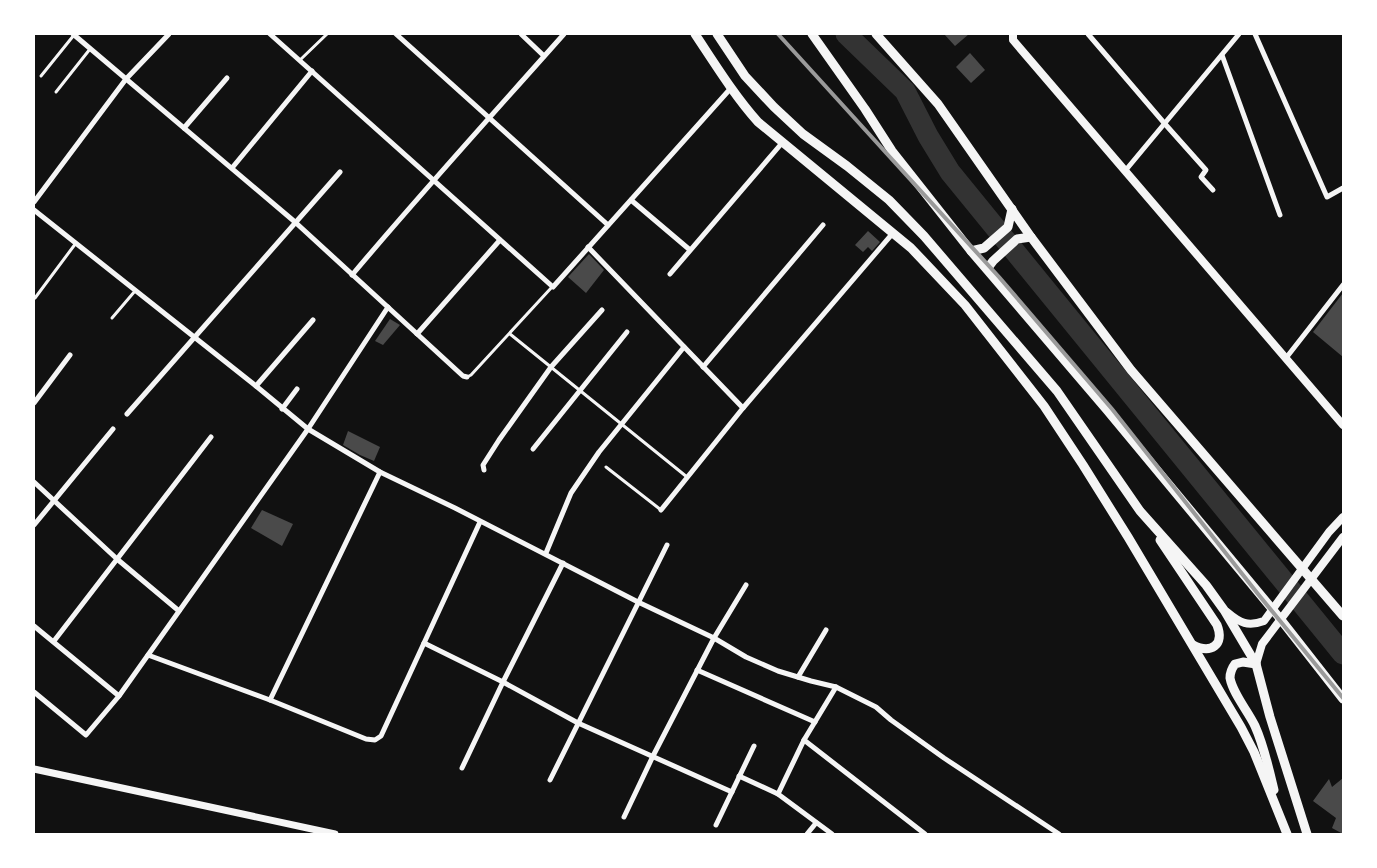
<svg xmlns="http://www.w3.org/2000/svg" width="1377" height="868" viewBox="0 0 1377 868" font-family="Ubuntu,sans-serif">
  <rect width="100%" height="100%" fill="#111"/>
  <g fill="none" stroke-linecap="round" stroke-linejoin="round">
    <polyline stroke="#333" stroke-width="21" points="846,34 905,91 928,136 950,172 1343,654"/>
  </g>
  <g fill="#4a4a4a">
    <polygon points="944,34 969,34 955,46"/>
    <polygon points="970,53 985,70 971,83 956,67"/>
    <polygon points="868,231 880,242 872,251 868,247 863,252 855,245"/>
    <polygon points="589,254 604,270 586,293 568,277"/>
    <polygon points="1343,293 1343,357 1313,332"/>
    <polygon points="390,319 400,325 383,345 375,341"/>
    <polygon points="348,431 380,447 374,461 360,455 343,445"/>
    <polygon points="262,510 293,524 282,546 251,528"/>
    <polygon points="1343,778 1343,834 1332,828 1336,818 1313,801 1329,779 1332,787"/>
  </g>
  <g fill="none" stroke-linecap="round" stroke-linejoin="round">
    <g stroke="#f5f5f5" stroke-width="3">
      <polyline points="300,60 327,34"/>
      <polyline points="41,76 74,35"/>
      <polyline points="56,92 90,49"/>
      <polyline points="35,298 76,243"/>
      <polyline points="112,318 135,291"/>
      <polyline points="510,334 687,477"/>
      <polyline points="467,377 471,375 552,287"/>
      <polyline points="606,467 661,510"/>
    </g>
    <g stroke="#f5f5f5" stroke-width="5">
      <polyline points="73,34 295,222 463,376 467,377"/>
      <polyline points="270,34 553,287 731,88"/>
      <polyline points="396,34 608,225"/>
      <polyline points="521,34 544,56"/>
      <polyline points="1088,34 1165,124 1206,170 1201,177 1213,190"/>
      <polyline points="1255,34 1327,197 1343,188"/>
      <polyline points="1222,55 1280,215"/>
      <polyline points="184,128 227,78"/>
      <polyline points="232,168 312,71"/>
      <polyline points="1125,171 1239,34"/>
      <polyline points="631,200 690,250"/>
      <polyline points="34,202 126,79 169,34"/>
      <polyline points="34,210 256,386 308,429 380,472 455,508 638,602 714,638 746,657 778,671 811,681 836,687 876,707 891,720 944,758 1059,834"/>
      <polyline points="588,247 743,408"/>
      <polyline points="670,274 782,143"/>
      <path d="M352,275C421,193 493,114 564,34"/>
      <polyline points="417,334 500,240"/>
      <polyline points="1286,358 1343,285"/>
      <polyline points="703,367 823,225"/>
      <polyline points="256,386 313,320"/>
      <polyline points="34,403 70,355"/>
      <polyline points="282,409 297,389"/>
      <polyline points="127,414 340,172"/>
      <polyline points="533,449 627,332"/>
      <polyline points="484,470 483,465 499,440 551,367 602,310"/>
      <polyline points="34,482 117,559 179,611"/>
      <polyline points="661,510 743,408 893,233"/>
      <polyline points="34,525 113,429"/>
      <polyline points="546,553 571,493 599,452 684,347"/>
      <polyline points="34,626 119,696"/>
      <polyline points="54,641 211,437"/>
      <polyline points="424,643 503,682 578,723 732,792"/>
      <polyline points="148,655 270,700 366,739 375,740 381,736 480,522"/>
      <polyline points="697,670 815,722"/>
      <polyline points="798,677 826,630"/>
      <polyline points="34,692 86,735 119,696 308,429 388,307"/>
      <polyline points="270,700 380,472"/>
      <polyline points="804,740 925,834"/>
      <polyline points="462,768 503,682 563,563"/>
      <polyline points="739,776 778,794 832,834"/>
      <polyline points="550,780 667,545"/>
      <polyline points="778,794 804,740 836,687"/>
      <polyline points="624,817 653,756 714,638 746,585"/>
      <polyline points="716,825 754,746"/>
      <polyline points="807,834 816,823"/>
    </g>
    <polyline stroke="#f5f5f5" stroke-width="7" points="34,769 335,834"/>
    <g stroke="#f5f5f5" stroke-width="8">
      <polyline points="1013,34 1013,40 1343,425"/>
      <path d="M1227,612C1240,623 1248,627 1264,621L1329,532L1343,517"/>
      <polyline points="1256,664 1262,644 1343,537"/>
    </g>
    <g stroke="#f5f5f5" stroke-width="9">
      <path d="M695,34C715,64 734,95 758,122L911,248L965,305L1044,406L1083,465L1128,537L1241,727L1254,752L1287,834"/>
      <polyline points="717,34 745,76 774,107 803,134 847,166 889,200 924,236 1057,391 1140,511 1206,585 1224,610 1256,664 1270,717 1307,834"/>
      <polyline points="812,34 865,109 892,151 971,251 1107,410 1278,616 1343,699"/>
      <polyline points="876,34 938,104 1031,237 1131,370 1343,616"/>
      <polyline points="971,251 984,248 1008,227 1012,209"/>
      <polyline points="987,269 993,261 1017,239 1031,237"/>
      <path d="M1160,540L1217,625C1225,645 1211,654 1193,645"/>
      <path d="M1256,664L1243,662L1235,664C1232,668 1230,672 1230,678C1233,694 1248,711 1255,726C1264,746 1269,769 1274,790"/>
    </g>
    <polyline stroke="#9a9a9a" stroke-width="4" points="778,34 999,277 1112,409 1258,594 1343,698"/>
  </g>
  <rect width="1377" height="868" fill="none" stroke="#ffffff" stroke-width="70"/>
</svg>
